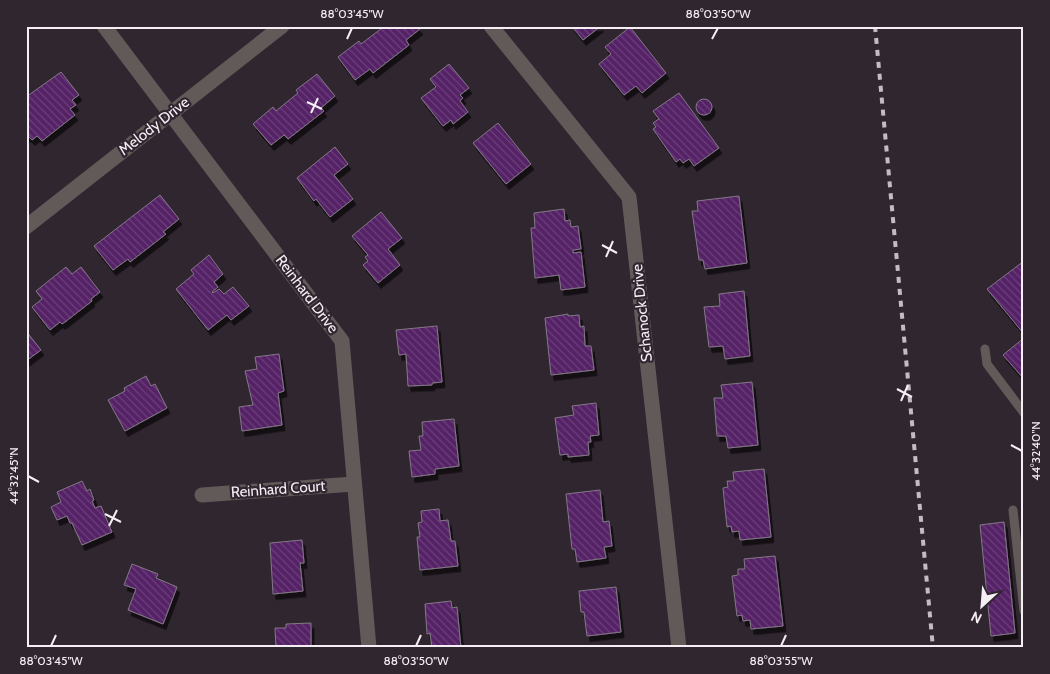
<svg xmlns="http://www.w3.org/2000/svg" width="1050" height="674" viewBox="0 0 1050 674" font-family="Cabin,sans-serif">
  <defs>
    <pattern id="building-back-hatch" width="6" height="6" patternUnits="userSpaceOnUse" patternTransform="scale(1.25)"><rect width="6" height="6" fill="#542065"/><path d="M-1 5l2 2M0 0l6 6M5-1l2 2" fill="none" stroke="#6d417c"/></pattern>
    <filter id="shadow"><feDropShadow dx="3" dy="5.5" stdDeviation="0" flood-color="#0009"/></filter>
  </defs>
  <rect width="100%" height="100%" fill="#302630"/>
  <g fill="url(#building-back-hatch)" stroke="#837986" filter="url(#shadow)">
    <polygon points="381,26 417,26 420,29 406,40 409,45 373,73 370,69 355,80 338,57 359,41 361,44 382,28"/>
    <polygon points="572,26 601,26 583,40"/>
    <polygon points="630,27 666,73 642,93 636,86 624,95 599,64 611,54 605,47"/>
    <polygon points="449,64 469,88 460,95 463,98 460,101 468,112 453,124 451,120 443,126 421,98 436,87 430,79"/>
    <polygon points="61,72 79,95 72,100 76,105 70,109 75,115 42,141 37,136 32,140 28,136 26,137 26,97"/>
    <polygon points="317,74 335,96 321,108 324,111 288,139 284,135 271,145 253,124 273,107 276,111 298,93 296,90"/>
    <polygon points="679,93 719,148 694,166 689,159 683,163 680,159 676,162 653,129 656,127 653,123 659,119 653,111"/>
    <circle cx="704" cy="107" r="8"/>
    <polygon points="498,123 531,164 506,184 473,143"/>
    <polygon points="335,147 348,164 334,175 353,199 330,217 316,199 314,201 297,178"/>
    <polygon points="160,195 179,219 163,232 166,234 130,262 128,259 113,270 94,246"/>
    <polygon points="739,196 747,263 705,269 703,260 699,260 692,211 698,211 697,201"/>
    <polygon points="564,209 565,221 570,220 571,227 578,226 581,249 573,250 573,253 581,252 585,287 561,290 559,275 535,278 531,228 535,228 534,213"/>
    <polygon points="381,212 402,238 388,249 400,265 378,283 363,265 368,261 365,257 368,255 352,236"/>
    <polygon points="209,255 223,274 214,282 218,287 212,292 213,293 219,289 224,294 233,287 249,306 231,320 227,315 208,330 176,289 194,274 191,270"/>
    <polygon points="1024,261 1024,334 987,289"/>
    <polygon points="66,267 72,274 81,267 100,292 91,299 92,301 65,322 62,324 60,322 50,330 32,307 42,299 36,291"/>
    <polygon points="744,291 750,356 725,359 723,346 709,347 704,307 720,306 719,294"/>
    <polygon points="568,314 568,316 579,315 580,327 584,326 585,346 591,346 594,370 551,375 545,318"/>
    <polygon points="437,326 442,382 432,383 432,385 408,386 406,354 399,355 396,330"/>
    <polygon points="26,331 41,350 26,361"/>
    <polygon points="1024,338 1024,379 1003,355"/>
    <polygon points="279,354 284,391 278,393 282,425 242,431 239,407 253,405 245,371 257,369 255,357"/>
    <polygon points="146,376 151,386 155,384 167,408 125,431 108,400 125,391 124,388"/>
    <polygon points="752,382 758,445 728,448 726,436 717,436 714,398 723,398 721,385"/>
    <polygon points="596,403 599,435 590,436 591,442 588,442 589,455 568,457 568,454 560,455 555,418 574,415 572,406"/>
    <polygon points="454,419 459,466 435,469 435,474 412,477 409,451 421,450 419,436 423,436 422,422"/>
    <polygon points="764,469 771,537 740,540 739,531 732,532 731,526 727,527 723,488 728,487 727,481 734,481 733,472"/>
    <polygon points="82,481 87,491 90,489 94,500 92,501 95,508 101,506 112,532 82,545 72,523 70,523 67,516 57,520 51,507 61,502 57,492"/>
    <polygon points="600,490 603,522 609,521 612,546 604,547 606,558 577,562 575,549 572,549 566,494"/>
    <polygon points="439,509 440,521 448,520 451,541 455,541 458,566 420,570 417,537 420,537 418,523 422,522 421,511"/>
    <polygon points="1004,522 1015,633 991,636 980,525"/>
    <polygon points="302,540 304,563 300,563 303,591 273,594 270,543"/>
    <polygon points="775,556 783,626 751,629 750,620 743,621 742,615 737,616 732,576 738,575 738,569 745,569 744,559"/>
    <polygon points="132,564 158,574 156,578 177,587 163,624 128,610 136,589 124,585"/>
    <polygon points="616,587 621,632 587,636 584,612 581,612 579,591"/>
    <polygon points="451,601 452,608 457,607 461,648 432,648 430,633 427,634 425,604"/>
    <polygon points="311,623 311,648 276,648 275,628 286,628 286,624"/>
  </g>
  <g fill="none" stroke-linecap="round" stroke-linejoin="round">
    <g stroke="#625a59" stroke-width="9">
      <polyline points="985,349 987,364 1024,413"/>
      <polyline points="1013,510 1024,611"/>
    </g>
    <g stroke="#625a59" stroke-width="15">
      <polyline points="104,26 342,341 369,648"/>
      <polyline points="491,26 629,197 679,648"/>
      <polyline points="26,227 282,26"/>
      <polyline points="202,495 354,484"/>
    </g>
    <polyline stroke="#c4bcc4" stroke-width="4" stroke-dasharray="6 6" stroke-linecap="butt" points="875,26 933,648"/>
  </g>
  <path fill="none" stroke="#f5eef5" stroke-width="2" d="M347,39L352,28M712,39L718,28M307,102L322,109M311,113L318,98M602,245L617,253M606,257L613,241M897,389L912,397M901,401L908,385M1011,445L1022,451M28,476L39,482M105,514L121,522M109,526L117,510M51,646L56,635M416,646L421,635M781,646L786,635"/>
  <g text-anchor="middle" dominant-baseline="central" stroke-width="4.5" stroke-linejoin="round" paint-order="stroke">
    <g font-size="15" fill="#f5eef5" stroke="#302630">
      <text transform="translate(154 126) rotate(-38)">Melody Drive</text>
      <text transform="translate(307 294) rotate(53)">Reinhard Drive</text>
      <text transform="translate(642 313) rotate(-96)">Schanock Drive</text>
      <text transform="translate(278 489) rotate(-4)">Reinhard Court</text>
    </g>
  </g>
  <rect width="1050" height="674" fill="none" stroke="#302630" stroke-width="55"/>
  <g transform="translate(982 606) rotate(206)" stroke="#302630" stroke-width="4" paint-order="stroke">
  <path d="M0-4L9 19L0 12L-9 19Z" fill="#f5eef5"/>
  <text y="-8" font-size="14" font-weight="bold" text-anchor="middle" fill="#f5eef5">N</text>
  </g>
  <rect x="28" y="28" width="994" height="618" fill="none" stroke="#f5eef5" stroke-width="2"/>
  <g font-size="12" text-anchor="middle" fill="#f5eef5">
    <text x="352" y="18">88°03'45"W</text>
    <text x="718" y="18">88°03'50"W</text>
    <text transform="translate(1036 451) rotate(-90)" y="4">44°32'40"N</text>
    <text transform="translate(14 476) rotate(-90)" y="4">44°32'45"N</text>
    <text x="51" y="665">88°03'45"W</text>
    <text x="416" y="665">88°03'50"W</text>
    <text x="781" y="665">88°03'55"W</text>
  </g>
</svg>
